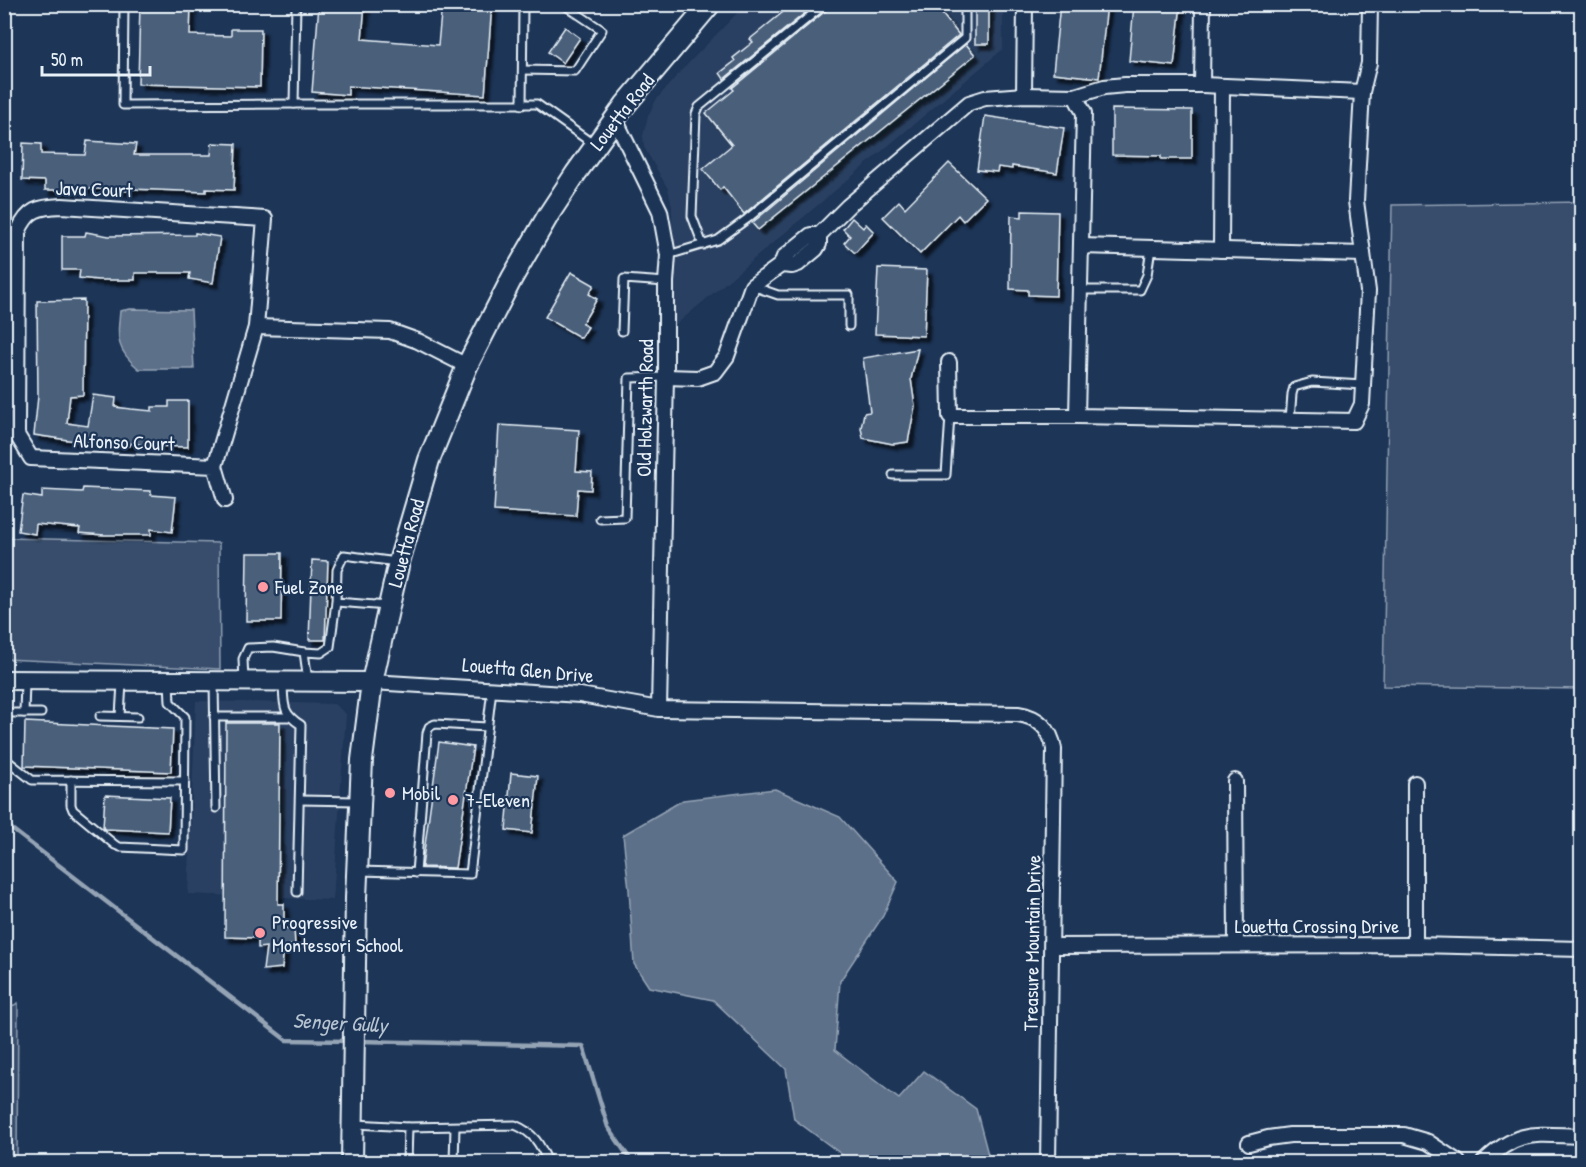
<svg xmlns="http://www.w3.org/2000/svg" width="1586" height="1167" viewBox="0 0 1586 1167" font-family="'Patrick Hand',sans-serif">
<defs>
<filter id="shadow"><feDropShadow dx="5" dy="5" stdDeviation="1.5" flood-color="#0009"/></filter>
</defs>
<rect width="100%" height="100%" fill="#1d3557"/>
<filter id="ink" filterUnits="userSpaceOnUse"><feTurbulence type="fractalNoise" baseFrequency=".0167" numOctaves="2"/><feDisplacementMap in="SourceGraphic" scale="12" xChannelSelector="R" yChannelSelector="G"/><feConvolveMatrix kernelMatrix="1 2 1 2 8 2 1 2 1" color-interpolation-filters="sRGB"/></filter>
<g filter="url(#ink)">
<g fill="#2a4162">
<polygon points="745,5 1003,5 1003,49 673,327 672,207 668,189 644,147 643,136 648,116 656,100 680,72"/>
<polygon points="196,701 334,704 346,714 333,900 188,894"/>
</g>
<g fill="#374d6c" stroke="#909fb2" stroke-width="1.5">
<polygon points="1581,202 1581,689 1383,686 1392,205"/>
<polygon points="5,538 219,543 220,669 5,659"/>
<polygon points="18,1003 17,1162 5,1162 7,1045 5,1010"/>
</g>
<g fill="#5d7089" stroke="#95a4b5" stroke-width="1.5">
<path d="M 130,309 L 191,310 L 194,369 L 139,369 C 116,350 117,339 120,311 Z"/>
<polygon points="775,789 840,817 898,882 883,916 840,981 835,1050 899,1099 924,1071 976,1109 990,1162 852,1162 794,1119 786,1069 713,1000 649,987 634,964 629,890 623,835 683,800"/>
</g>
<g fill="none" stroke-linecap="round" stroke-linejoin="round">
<g stroke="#95a4b5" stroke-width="4.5">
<polyline points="4,823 286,1040 348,1041"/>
<polyline points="359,1041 583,1046 608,1127 632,1162"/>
</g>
</g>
<g fill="#495e7a" stroke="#e8f1f8" stroke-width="1.5" filter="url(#shadow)">
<polygon points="140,4 191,4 190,35 231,36 231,29 261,29 260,87 138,84"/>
<polygon points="319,4 365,4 362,39 438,45 442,4 492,4 485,95 348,86 348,95 312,92"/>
<polygon points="793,4 816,4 724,79 720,73 735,61 733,58 753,42 750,39"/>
<polygon points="830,4 934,4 959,35 744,214 723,187 720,190 703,169 732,145 706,113 734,90 732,88 829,8"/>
<rect x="975" y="4" width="14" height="40"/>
<polygon points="1060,4 1107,4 1099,78 1053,73"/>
<polygon points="1134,4 1181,4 1174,66 1129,61"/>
<polygon points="565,27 580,38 563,63 548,52"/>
<polygon points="966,44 975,55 758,230 752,223"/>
<polygon points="1112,109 1192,110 1192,159 1161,159 1161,156 1112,155"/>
<polygon points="985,116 1064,128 1057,173 1012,166 1012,169 998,167 997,172 977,170"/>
<polygon points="87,141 136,144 134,155 211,155 212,143 236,144 234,190 206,189 206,192 131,189 130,191 79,188 79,190 45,190 45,181 22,180 23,143 41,144 41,154 85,155"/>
<polygon points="949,163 986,198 963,221 958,215 920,254 883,217 899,201 905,208"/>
<polygon points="1022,211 1058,212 1056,296 1028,295 1028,290 1010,289 1011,216 1022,217"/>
<polygon points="852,218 863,228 866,224 874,232 855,253 844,243 850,236 843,229"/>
<polygon points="86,232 109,236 195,235 195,233 220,237 213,283 189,279 190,273 135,273 135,280 98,280 79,278 80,270 62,270 62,236 85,236"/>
<polygon points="878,268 927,270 924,336 875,334"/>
<polygon points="571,272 594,285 589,294 597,299 582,324 588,327 581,338 545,317"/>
<polygon points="84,300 83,395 70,396 67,423 88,426 93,395 116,398 115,407 131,409 152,411 152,407 169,407 169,401 188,401 188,447 150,446 131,443 130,446 109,445 109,446 34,435 38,396 37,301"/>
<polygon points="918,349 911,379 915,406 908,442 893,444 863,438 861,428 864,413 870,412 863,358"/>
<polygon points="499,425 579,430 576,471 592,472 591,490 578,489 576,516 494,511"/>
<polygon points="83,488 151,491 151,495 176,497 172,532 151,529 151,535 104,535 79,533 80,528 36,524 35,534 18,531 23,495 42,498 42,490 82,492"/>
<polygon points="247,553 282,553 281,621 246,621"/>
<polygon points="312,560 328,561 325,640 309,640"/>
<polygon points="25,722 173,729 171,772 24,766"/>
<polygon points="226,723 280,723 278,904 284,904 284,928 294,929 295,945 284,946 282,968 263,970 266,947 258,948 258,938 225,937"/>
<polygon points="439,742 473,747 455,868 422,867"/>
<polygon points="511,773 538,776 532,833 506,830"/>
<polygon points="105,795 170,798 168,832 105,829 103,828"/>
</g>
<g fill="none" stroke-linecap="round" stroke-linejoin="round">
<g stroke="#e8f1f8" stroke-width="11">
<g id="service">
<polyline points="124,4 123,105 294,104"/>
<polyline points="296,4 294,104 537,104 593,144"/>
<polyline points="523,70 575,71 602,30 563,4"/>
<polyline points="522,105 523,4"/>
<polyline points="703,245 692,216 696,114 699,107 825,4"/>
<polyline points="668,255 718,240 747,219 965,38 965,4"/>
<polyline points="752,286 778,295 849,295 849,326"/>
<polyline points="1080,290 1140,290 1147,275 1151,248"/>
<polyline points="622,331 624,279 666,282"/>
<polyline points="1290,420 1292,394 1294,387 1312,382 1363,385"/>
<polyline points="893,475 946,475 950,416"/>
<polyline points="600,519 625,518 629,378 666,377"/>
<polyline points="388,606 336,602 337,570 344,555 397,562"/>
<polyline points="304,652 321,653 330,647 336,602"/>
<polyline points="244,681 243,659 248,648 273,647 304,652 308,681"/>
<polyline points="214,682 216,808"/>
<path d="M 283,684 C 284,705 282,713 301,725 L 297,892"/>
<polyline points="8,713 41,713"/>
<polyline points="24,713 25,682"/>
<polyline points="100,716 138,717"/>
<polyline points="120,716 122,683"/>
<polyline points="214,717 289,717"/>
<polyline points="4,758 32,780 185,781"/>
<polyline points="71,780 71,805 73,810 115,845 120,847 184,850 185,717 170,702 169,681"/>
<polyline points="300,800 357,801"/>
<polyline points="359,871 470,874 492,689"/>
<polyline points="416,873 427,733 429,727 435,724 487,727"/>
<polyline points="356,1124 408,1127 407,1162"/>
<path d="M 408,1127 L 515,1125 C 534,1133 540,1144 548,1162"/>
<polyline points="454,1162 455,1127"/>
</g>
</g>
<g stroke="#e8f1f8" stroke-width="18">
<g id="minor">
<polyline points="1202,85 1203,4"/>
<polyline points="1024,95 1025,4"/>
<polyline points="1075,96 1084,113 1077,416 1354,421 1362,404 1368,291 1356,201 1362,92"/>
<polyline points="615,119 660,211 668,255 666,282 666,377 659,709"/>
<polyline points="1081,246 1363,254"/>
<polyline points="1221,250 1222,86"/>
<polyline points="781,265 792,266 798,264 816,249 819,244 819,235"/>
<polyline points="256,327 390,331 418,341 467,366"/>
<polyline points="949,362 950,416 1077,416"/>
<polyline points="666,377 698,378 715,372 727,356 752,286 781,265 784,257 811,235 819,235 848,206 969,103 985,98 1024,95 1075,96 1104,87 1125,85 1202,85 1362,92 1369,63 1370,4"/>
<path d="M 215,466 L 31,458 L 17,435 L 18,232 C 28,209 38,207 62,206 L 265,219 L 256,327 L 215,466 L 225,500"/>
<path d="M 372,682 L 580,695 L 659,709 L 1018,714 C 1038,717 1051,729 1054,749 L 1048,1162"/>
<polyline points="1235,781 1236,945"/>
<polyline points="1415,783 1415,945"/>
<polyline points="1052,946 1415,945 1582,949"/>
<polyline points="1249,1143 1268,1138 1290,1135 1404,1135 1428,1142 1458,1162"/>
<path d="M 1484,1162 C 1519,1128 1536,1135 1582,1136"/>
</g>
</g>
<g stroke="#e8f1f8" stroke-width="22">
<polyline id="tertiary" points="4,680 372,682"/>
</g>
<g stroke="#e8f1f8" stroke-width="24">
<polyline id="secondary" points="352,1162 356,898 362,760 372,682 389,606 399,562 429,460 467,366 512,278 549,214 576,173 625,105 710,4"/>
</g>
<use href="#service" stroke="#1d3557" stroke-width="7"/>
<use href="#minor" stroke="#1d3557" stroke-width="14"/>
<use href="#tertiary" stroke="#1d3557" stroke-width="18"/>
<use href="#secondary" stroke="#1d3557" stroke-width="20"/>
</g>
</g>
<g fill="#ff9aa2" stroke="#1d3557" stroke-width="2">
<circle cx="263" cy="587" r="6"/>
<circle cx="390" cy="793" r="6"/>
<circle cx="453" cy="800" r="6"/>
<circle cx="260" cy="933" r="6"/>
</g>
<g text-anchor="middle" stroke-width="4.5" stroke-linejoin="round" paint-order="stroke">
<g font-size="20" fill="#e8f1f8" stroke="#1d3557">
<text transform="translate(622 112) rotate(-52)" y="7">Louetta Road</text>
<text transform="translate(94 189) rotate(2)" y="7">Java Court</text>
<text transform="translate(645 408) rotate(-89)" y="7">Old Holzwarth Road</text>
<text transform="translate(124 442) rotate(2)" y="7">Alfonso Court</text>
<text transform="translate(406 543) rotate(-75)" y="7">Louetta Road</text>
<text transform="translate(528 670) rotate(5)" y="7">Louetta Glen Drive</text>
<text x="1317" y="933">Louetta Crossing Drive</text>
<text transform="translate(1032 943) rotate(-89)" y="7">Treasure Mountain Drive</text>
</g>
<g font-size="20" fill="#e8f1f8" stroke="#1d3557" text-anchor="start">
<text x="275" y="594">Fuel Zone</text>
<text x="402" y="800">Mobil</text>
<text x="465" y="807">7-Eleven</text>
<text x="272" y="929">Progressive<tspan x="272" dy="23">Montessori School</tspan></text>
</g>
<g font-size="21" font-style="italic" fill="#b7c4d1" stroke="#1d3557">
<text transform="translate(340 1023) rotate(3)" y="7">Senger Gully</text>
</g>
</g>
<rect width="1586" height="1167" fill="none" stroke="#1d3557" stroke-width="24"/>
<rect x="12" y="12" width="1562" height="1143" fill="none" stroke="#e8f1f8" stroke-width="2" filter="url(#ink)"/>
<path d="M42 66v9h108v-9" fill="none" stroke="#e8f1f8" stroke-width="3"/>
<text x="51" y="66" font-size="18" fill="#e8f1f8" stroke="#1d3557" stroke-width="4.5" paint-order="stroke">50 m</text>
</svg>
